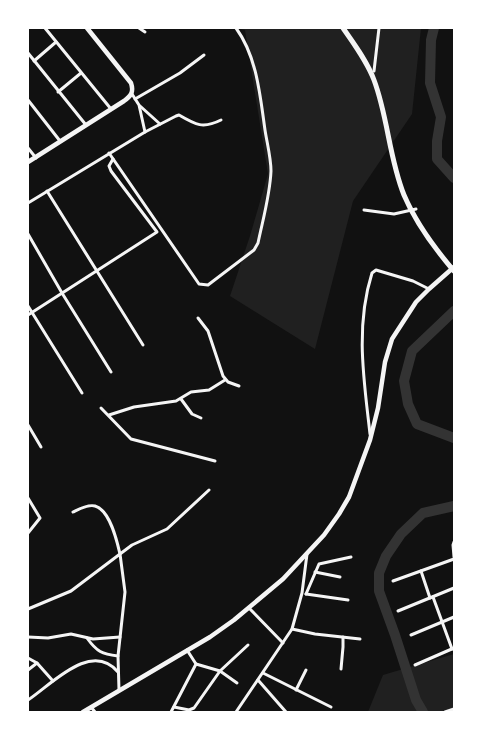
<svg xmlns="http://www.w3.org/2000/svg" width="482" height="740" viewBox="0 0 482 740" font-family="Overpass,sans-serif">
<rect width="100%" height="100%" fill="#111"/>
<g fill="#202020">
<polygon points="236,28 421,28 412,114 353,201 315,349 230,296 250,236 268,174 245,30"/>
<polygon points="454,654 454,712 368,712 383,675"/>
</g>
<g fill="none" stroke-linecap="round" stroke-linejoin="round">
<g stroke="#333" stroke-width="10">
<polyline points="434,28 431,40 430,83 441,117 437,141 437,159 454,178"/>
<polyline points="454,311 412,351 404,381 408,404 417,424 454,438"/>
<polyline points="423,712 416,700 395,635 379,591 379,573 386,556 401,534 423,513 454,506"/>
</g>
<g stroke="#f5f5f5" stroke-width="3">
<polyline points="45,28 111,109"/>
<polyline points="139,28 145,32"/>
<polyline points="28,53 86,125"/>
<polyline points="34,61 56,42"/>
<polyline points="374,71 379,28"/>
<polyline points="58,92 81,73"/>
<polyline points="132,94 139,105 145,132"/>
<polyline points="135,99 180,73 204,55"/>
<polyline points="28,100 60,141"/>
<polyline points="140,106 160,124"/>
<polyline points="28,148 36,158"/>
<path d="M 109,153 L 199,284 L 208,285 L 254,250 L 258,243 C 263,219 270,195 271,171 C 271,158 267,143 265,130 C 260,95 257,57 236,28"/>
<polyline points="47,191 143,345"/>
<path d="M 28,203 L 145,132 L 176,116 L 179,115 C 196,125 203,129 221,120"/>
<polyline points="364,210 394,214 416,209"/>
<polyline points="28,234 62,293 111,372"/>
<polyline points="28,306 82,393"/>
<polyline points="28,315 157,232 111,171 109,166 113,159"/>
<polyline points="198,318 208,331 223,376 228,382 239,386"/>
<polyline points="181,399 192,414 201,418"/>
<polyline points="101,408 131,439 215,461"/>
<polyline points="109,415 134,407 176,401 191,392 209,390 225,380"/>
<polyline points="28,425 41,447"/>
<path d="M 370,434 C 364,380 355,327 372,273 L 376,270 L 413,281 L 429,289"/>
<polyline points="28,498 40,518 28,533"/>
<path d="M 73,512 C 79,509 88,504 95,506 C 110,510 117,541 120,554 L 132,545 L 167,529 L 209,490"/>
<polyline points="454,542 453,545 454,557"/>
<polyline points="421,571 430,598"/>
<polyline points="315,572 340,577"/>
<polyline points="393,581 454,559"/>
<polyline points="306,594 319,564 351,557"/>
<polyline points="306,594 348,600"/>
<polyline points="433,597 452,649"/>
<polyline points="249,608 283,643"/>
<polyline points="28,609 71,591 120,554 125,592 118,656 119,690"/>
<polyline points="398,611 454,588"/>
<polyline points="292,629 315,634 360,639"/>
<polyline points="411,635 454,617"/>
<polyline points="28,637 48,638 71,634 93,639 120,637"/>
<path d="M 87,638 C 97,652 102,654 118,656"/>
<polyline points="28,658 37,663 53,681"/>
<polyline points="196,664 220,671 237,683"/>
<polyline points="415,665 454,648"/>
<polyline points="341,669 343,647 343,637"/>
<polyline points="28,670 37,663"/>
<polyline points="263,673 331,707"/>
<polyline points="258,680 286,712"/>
<polyline points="296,690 306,670"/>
<path d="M 28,700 C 51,685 91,640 118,672"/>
<polyline points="91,707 95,712"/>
<polyline points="174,707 189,710 194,708 220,671 248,645"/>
<polyline points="171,712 196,664 187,650"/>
<polyline points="236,712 292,629 302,593 307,554"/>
<polyline points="445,712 454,709"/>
</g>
<g stroke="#f5f5f5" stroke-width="4.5">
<path d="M 28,162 L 124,101 C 131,96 134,92 131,83 L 87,28"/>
<polyline points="83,712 210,637 234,620 283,579 324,535 339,514 349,497 370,440 378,408 385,362 392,339 416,302 429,289 454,267"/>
</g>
<path stroke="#f5f5f5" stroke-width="5" d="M 343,28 C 354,44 367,61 374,80 C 388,117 389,158 404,195 C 415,221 436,250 454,271"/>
</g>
<rect width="482" height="740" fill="none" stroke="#ffffff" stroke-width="58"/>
</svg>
